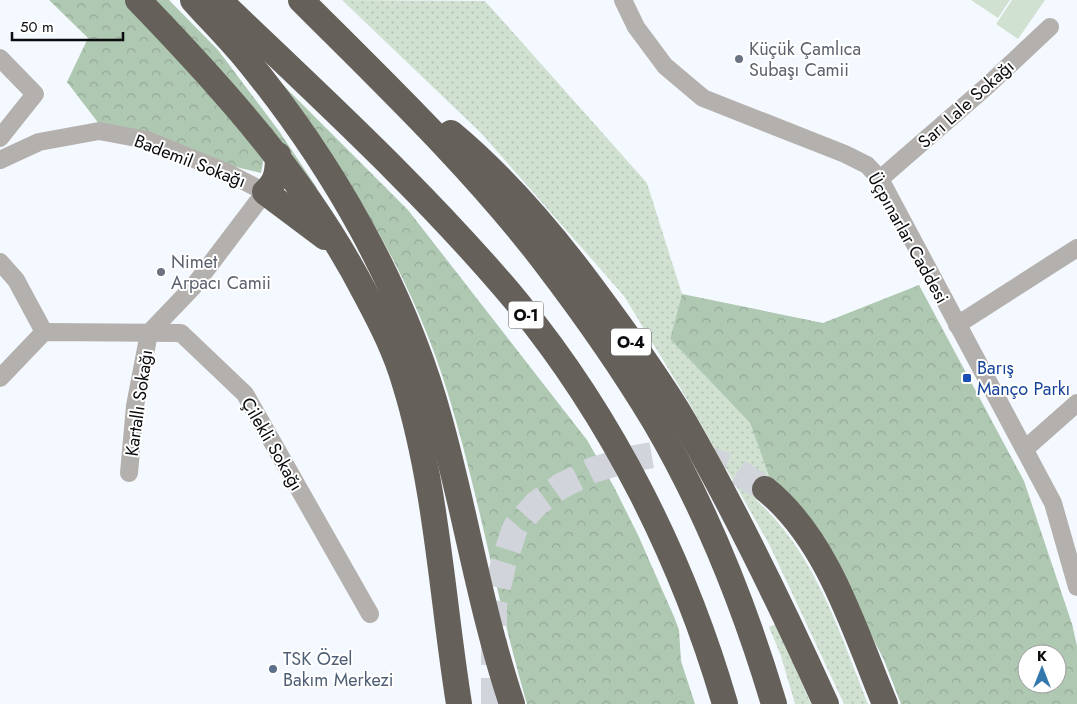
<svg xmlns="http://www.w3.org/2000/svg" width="1077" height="704" viewBox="0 0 1077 704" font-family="Jost,sans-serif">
<defs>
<pattern id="grass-dots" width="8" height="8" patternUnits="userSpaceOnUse" patternTransform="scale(1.25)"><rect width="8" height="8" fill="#d0e1d2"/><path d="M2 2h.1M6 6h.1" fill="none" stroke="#b1c0b3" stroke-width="1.8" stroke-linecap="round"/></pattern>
<pattern id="forest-crowns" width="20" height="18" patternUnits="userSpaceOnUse" patternTransform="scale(1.25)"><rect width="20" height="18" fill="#afc8b2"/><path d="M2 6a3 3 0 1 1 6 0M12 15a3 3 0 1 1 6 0" fill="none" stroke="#95aa98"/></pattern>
</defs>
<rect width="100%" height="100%" fill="#f4f8ff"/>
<g fill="url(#grass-dots)">
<path d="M 342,0 L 485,1 L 647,183 L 682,294 L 670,339 L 750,423 L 771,482 L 756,500 C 815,552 840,634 868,704 L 844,704 L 769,544 L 688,401 L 624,296 L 481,133 Z"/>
<polygon points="776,624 811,704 795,704 781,656 769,627"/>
</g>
<g fill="url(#forest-crowns)" fill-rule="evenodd">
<polygon points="49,0 127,0 264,157 261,173 109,137 67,82 88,38"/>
<polygon points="150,0 169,0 218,50 279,131 317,188 314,194"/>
<path d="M 277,79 L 408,210 L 587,440 L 614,487 L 638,535 L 675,619 L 679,630 L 681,661 L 695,704 L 527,704 C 495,595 477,482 442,375 C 406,266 345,170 277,79 Z"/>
<path d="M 919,285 L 1024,481 L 1072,624 L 1077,646 L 1077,704 L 901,704 L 884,660 L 854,601 L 771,482 L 750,423 L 670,339 L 682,294 L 823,323 ZM 1027,654 L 1057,654 L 1057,684 L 1027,684 Z"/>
</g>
<g fill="#d0e1d2">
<polygon points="971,0 1010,0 998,18"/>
<polygon points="1012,0 1045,0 1018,39 996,24"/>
</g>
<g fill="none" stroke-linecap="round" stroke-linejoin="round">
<polyline stroke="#d1d4db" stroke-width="26" stroke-dasharray="26 13" stroke-linecap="butt" points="494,704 494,605 503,565 515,528 536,504 561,486 593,470 630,459 681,450 730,467 765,489"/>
<g stroke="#b3b0ad" stroke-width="18">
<polyline points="623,0 636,27 665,66 703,98 845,154 867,165 880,179 1053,503 1077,587"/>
<polyline points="0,58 35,94 0,138"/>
<polyline points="0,160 39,142 99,131 147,140 226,172 265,192 193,287 149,333"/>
<polyline points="880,179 986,87 1050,27"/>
<polyline points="0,262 16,280 44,332"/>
<polyline points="957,325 1077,248"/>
<polyline points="0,378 44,332 181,333 245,394 370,614"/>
<polyline points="1025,449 1077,403"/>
<polyline points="129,473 135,406 149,333"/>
</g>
<g stroke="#656059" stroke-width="26">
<path d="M 138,0 C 225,90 307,181 365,293 C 381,323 396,352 405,384 C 437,488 442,598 459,704"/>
<path d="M 193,0 C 209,18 227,36 243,55 C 331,161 404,288 440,421 C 466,515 481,612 512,704"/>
<path d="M 219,0 C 321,98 426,193 517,302 C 613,419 683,560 725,704"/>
<path d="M 301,0 C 385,84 473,168 545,262 C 584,313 622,367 655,422 C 706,509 745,607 774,704"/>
<path d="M 451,133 C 505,178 551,232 593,289 C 625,332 658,377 685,423 C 737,514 783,609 826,704"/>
<path d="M 278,155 C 278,171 277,182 265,192 L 325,237"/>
<path d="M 765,489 C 828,539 855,632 885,704"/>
</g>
</g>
<g fill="#6b7280" stroke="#fff" stroke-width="2">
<circle cx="739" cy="59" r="5"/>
<circle cx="161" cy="272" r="5"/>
</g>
<rect fill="#1a4fb4" stroke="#fff" stroke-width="2" x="962" y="373" width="10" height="10" rx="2.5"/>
<circle fill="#5c6f8a" stroke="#fff" stroke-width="2" cx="273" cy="669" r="5"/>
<g text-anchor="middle" stroke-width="4" stroke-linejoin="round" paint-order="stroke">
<g fill="#fff" stroke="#545456" stroke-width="1">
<rect x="508.5" y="301.5" width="35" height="27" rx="4"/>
<rect x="611" y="328.5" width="40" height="27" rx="4"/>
</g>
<g font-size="16" font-weight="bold" fill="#0a0b0e">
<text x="526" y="321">O-1</text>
<text x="631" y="348">O-4</text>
</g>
<g font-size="18" fill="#5b616d" stroke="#fff" text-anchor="start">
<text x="749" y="55">Küçük Çamlıca<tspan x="749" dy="21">Subaşı Camii</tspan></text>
<text x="171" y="268">Nimet<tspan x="171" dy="21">Arpacı Camii</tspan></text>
</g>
<g font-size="18" fill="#0a0b0e" stroke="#fff">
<text transform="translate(966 104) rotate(-42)" y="6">Sarı Lale Sokağı</text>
<text transform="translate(190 161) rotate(21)" y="6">Bademil Sokağı</text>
<text transform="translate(908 238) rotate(61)" y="6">Üçpınarlar Caddesi</text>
<text transform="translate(139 403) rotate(-82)" y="6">Kartallı Sokağı</text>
<text transform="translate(272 444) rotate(60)" y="6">Çilekli Sokağı</text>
</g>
<g font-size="18" fill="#164399" stroke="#fff" text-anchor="start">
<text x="977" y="374">Barış<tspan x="977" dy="21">Manço Parkı</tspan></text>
</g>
<g font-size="18" fill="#4e5e75" stroke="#fff" text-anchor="start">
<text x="283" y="665">TSK Özel<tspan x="283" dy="21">Bakım Merkezi</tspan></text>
</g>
</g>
<g transform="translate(1042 669)"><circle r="24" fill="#ffffff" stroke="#9d9d9f"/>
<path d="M0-4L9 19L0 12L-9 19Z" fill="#3278ad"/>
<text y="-8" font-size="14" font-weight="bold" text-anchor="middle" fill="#0a0b0e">K</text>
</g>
<path d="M12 32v8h111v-8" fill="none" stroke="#0a0b0e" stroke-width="2.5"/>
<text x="20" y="32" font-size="15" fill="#0a0b0e" stroke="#ffffff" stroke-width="4" paint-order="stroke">50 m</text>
</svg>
